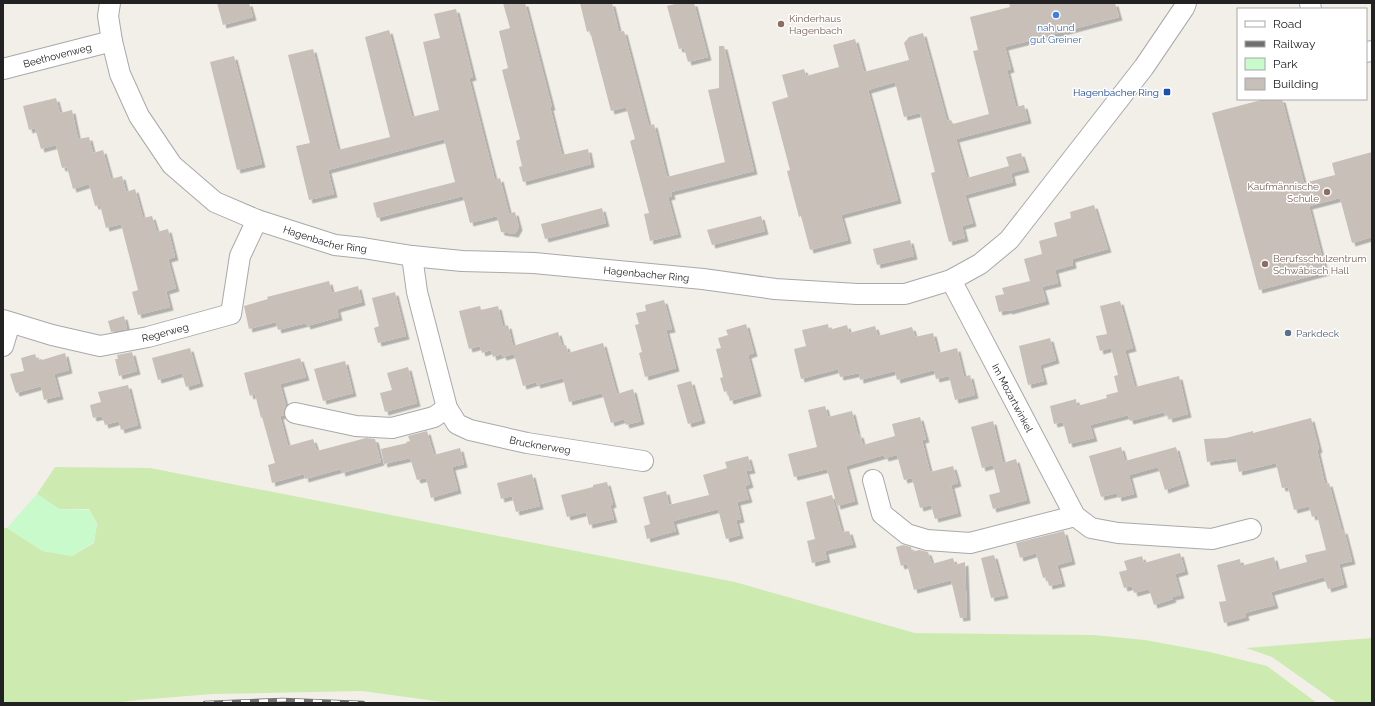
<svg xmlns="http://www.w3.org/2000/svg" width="1375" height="706" viewBox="0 0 1375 706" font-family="Raleway,sans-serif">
<defs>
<filter id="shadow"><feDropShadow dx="3.5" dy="3.5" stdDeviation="0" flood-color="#0004"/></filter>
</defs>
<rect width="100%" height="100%" fill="#f2efe9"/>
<g fill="#cdebb0">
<polygon points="55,467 150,468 735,582 915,633 1093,635 1145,640 1210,652 1267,666 1317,703 450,703 362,691 213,694 138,700 115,703 3,703 3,528 7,528 43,551 72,556 94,543 97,523 89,509 59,509 37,494"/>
<polygon points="1372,638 1372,703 1337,703 1272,657 1246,648"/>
</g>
<polygon fill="#c8facc" points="37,494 59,509 89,510 97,523 94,542 72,556 43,551 7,528"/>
<g fill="#c7bfb8" filter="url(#shadow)">
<polygon points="217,3 249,3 253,17 223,25"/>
<polygon points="503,3 525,3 552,107 550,107 562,155 588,149 591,164 523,182 519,167 522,166 516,141 520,139 502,70 508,68 499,31 510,28"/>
<polygon points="580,3 612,3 619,32 624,31 649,126 654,124 667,177 725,162 708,90 719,88 719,46 724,46 754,171 671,192 672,196 668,197 678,234 650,241 644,214 649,213 630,141 635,139 626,107 611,111 590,31 587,32"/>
<polygon points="679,3 694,3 708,57 688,62 684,48 679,49 667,6"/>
<polygon points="1009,3 1115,3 1119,17 1005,47 1011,69 1007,70 1016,107 1024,105 1028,120 956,139 967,178 1009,166 1006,157 1021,153 1026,169 1011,173 1013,182 965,195 973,223 962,226 965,238 949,242 931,173 935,172 920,113 904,117 895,82 868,90 898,200 841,215 848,240 810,250 801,216 799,217 787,171 790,170 772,102 788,97 782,75 804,69 806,76 839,67 833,45 855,39 864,72 909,60 904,43 909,37 923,33 947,121 951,120 953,124 989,114 973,51 978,50 970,17 1010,7"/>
<polygon points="456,9 473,77 469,78 495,180 500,178 509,213 507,214 515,212 519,227 515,234 501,232 497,216 470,223 463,196 377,218 373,203 455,182 444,139 328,170 334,194 309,200 296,146 310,143 288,55 313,49 338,150 390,137 365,37 389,30 412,117 439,110 423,42 440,38 434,14"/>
<polygon points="234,56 262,164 237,170 210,62"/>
<polygon points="56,98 60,113 72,110 78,139 89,137 93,153 103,150 111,179 122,176 126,192 135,189 143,218 152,216 157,232 168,229 175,257 168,259 176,288 166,291 170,307 138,315 132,292 138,290 121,224 106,228 100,205 95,206 89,184 73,189 67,167 62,168 56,145 41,149 35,128 29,130 23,106"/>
<polygon points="1265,99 1282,99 1304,183 1335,175 1332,163 1372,152 1372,237 1352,243 1340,198 1309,206 1326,272 1259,290 1212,113"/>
<polygon points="1094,205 1108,249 1072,259 1073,265 1055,270 1058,283 1042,287 1046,301 1009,311 1008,310 999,312 995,296 1004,294 1002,288 1030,281 1024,259 1042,254 1039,241 1057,236 1054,223 1071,218 1070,212"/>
<polygon points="602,208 606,223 545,239 541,224"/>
<polygon points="761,216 765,231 712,245 707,230"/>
<polygon points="910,240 914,256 877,265 873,249"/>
<polygon points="329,281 332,293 358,286 362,302 337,309 339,317 307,326 306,323 278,330 276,322 249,329 244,306 268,299 267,297"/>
<polygon points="395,292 406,336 378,343 374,328 379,326 372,298"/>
<polygon points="664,300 672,329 666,330 676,368 645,377 639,353 642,352 635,325 639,324 636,313 646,311 645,305"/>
<polygon points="1120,301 1133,348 1125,350 1135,387 1179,376 1188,414 1169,419 1168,415 1165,416 1164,412 1130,421 1128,415 1090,425 1094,438 1069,444 1063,422 1054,424 1050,406 1076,399 1077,406 1107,398 1106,395 1118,392 1114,376 1118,375 1111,348 1100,351 1096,336 1107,334 1100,306"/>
<polygon points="480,306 481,310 498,306 503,327 508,325 513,346 558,332 562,346 566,345 568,353 603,343 617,394 633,389 641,421 626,425 624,419 611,423 602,393 569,402 563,378 537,385 536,382 523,386 514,354 503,357 502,354 493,357 491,350 482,353 480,346 469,349 459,311"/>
<polygon points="124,316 127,329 111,332 108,321"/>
<polygon points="746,324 754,353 748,355 758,393 730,401 727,391 724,392 720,378 723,377 716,349 721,348 718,338 728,335 726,330"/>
<polygon points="828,324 829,330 847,325 849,333 875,326 878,336 912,327 915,337 933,333 938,353 957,348 964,377 970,375 975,395 955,400 949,376 936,379 934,370 897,380 895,371 860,380 859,373 840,377 838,369 801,379 794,349 806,346 802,330"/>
<polygon points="1050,338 1056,360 1040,365 1044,381 1028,385 1019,346"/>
<polygon points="190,348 200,383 186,387 182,373 158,380 152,358"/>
<polygon points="132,352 137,371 119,376 115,359 118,359 117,355"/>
<polygon points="65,353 69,370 54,374 60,396 44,400 41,386 16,393 10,374 24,371 21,358 35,354 37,360 42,359 42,360"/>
<polygon points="300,358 306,377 280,384 286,406 284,410 284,415 280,416 288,446 313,439 317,451 366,438 375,439 381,462 342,473 341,469 305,479 304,474 272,483 268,465 275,463 262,417 261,418 255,394 250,396 244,373"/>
<polygon points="345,361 353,393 323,401 314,369"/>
<polygon points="408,367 417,403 385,412 380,393 392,390 387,373"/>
<polygon points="691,381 702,420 688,424 677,385"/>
<polygon points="128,385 138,425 121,430 119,421 105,425 102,416 93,418 90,405 101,402 98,392"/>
<polygon points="825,406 828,417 852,411 858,435 860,434 863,445 895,436 892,424 920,417 926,439 922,440 930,472 953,466 958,483 951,485 958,513 935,519 931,505 920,508 912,478 904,480 897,455 885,458 884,455 846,466 855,501 837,506 827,469 794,477 788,454 817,447 808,410"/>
<polygon points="1311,418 1319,449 1317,450 1325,484 1329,483 1342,531 1344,530 1352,561 1339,564 1344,584 1328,589 1324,577 1271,592 1275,605 1245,613 1246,617 1224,623 1219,602 1226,601 1217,565 1240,559 1241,566 1274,557 1277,570 1307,562 1305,555 1326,550 1317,515 1312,517 1309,506 1294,510 1288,487 1282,488 1276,463 1239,472 1236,458 1207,462 1204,439 1226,438 1253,431 1253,433"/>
<polygon points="993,421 1003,463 1016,459 1027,500 993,509 989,495 1000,492 993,465 982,468 971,427"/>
<polygon points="427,431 434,455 460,448 464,464 452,467 458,490 431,498 426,478 417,480 410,458 384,464 381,449 407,443 406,442 410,441 408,436"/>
<polygon points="1121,447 1125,461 1176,447 1186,483 1165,490 1158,467 1129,475 1134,494 1118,498 1117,493 1101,497 1089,456"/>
<polygon points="748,456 752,470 746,471 750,484 745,486 749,499 737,502 741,519 736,520 740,535 726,539 718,509 673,521 676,531 647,539 644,526 650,524 643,497 666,491 669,505 709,495 703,475 727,468 725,462"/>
<polygon points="532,474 540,506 516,512 512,496 501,499 497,483"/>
<polygon points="607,482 613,504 610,505 614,519 589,525 586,512 567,517 561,495 593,487 593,485"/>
<polygon points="832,495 842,532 849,531 853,544 825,551 827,559 812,563 807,541 815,539 806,502"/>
<polygon points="1064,531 1072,561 1057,565 1062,583 1049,586 1047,577 1043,578 1036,553 1020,558 1016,543"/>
<polygon points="903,545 911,547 912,552 919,550 928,552 932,564 953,558 955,565 965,562 967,617 960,618 951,580 914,590 907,564 901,566 896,547"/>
<polygon points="1180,553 1185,571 1175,574 1181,595 1172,597 1173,599 1154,605 1149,589 1134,593 1132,586 1124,588 1119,572 1127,570 1124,561 1142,556 1144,563"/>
<polygon points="994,555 1005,595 991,598 981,558"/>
</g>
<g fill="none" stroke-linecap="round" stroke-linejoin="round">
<g stroke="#a9a9a9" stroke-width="22">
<g id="minor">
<path id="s1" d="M 110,3 L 108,16 L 112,41 L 120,74 L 139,116 L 172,165 L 215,202 L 257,220 L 335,245 L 363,248 L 412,256 L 462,261 L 534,263 L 703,279 L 775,289 L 857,294 L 905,294 L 951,280 L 980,264 L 1009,240 L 1144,67 L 1184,8 L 1186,3"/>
<polyline points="1310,3 1311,9"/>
<polyline points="1366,52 1372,51"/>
<path id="s2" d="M 3,69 L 112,41"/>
<path id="s3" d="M 412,256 L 417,292 L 447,408 L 457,424 L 470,430 L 527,443 L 643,461"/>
<path id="s4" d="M 951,280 L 1075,516 L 1091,528 L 1118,533 L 1212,539 L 1251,529"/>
<path id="s5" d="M 3,320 L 52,335 L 100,346 L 148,337 L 231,314 L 240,256 L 257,220"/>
<polyline points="3,346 10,323"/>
<polyline points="295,413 356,426 392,428 434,417 447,408"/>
<polyline points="873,480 882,514 907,534 927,540 970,543 1075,516"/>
</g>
</g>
<use href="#minor" stroke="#fff" stroke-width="20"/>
<g stroke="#707070" stroke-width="4.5">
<polyline id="rail" points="205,703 283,700 363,703"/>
</g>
<use href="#rail" stroke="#fff" stroke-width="3" stroke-dasharray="9" stroke-linecap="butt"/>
</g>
<circle fill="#3f7fe0" stroke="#fff" stroke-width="1.5" cx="1056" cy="15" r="4"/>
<g fill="#8d6e63" stroke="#fff" stroke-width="1.5">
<circle cx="781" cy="24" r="4"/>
<circle cx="1327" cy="192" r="4"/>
<circle cx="1265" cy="264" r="4"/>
</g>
<rect fill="#1a4fb4" stroke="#fff" stroke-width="1.5" x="1163" y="88" width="8" height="8" rx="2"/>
<circle fill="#5c6f8a" stroke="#fff" stroke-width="1.5" cx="1288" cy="333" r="4"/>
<g text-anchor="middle" stroke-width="3" stroke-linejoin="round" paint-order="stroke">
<g font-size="10" fill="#785e54" stroke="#fff" text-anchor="start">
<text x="789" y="22">Kinderhaus<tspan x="789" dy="12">Hagenbach</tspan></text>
<text x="1319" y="190" text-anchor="end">Kaufmännische<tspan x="1319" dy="12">Schule</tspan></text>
<text x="1273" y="262">Berufsschulzentrum<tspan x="1273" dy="12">Schwäbisch Hall</tspan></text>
</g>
<g font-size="10" fill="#366cbe" stroke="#fff">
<text x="1056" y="31">nah und<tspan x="1056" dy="12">gut Greiner</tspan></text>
</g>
<g font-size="10" fill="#222" stroke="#fff">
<text dy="4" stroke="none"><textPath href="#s2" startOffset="56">Beethovenweg</textPath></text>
<text dy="4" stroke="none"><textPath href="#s1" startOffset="351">Hagenbacher Ring</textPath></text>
<text dy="4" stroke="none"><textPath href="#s1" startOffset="675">Hagenbacher Ring</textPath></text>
<text dy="4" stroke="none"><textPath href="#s5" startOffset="167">Regerweg</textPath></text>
<text dy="4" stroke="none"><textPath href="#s4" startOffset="133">Im Mozartwinkel</textPath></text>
<text dy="4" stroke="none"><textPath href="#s3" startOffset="261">Brucknerweg</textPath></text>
</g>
<g font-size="10" fill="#164399" stroke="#fff" text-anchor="end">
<text x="1159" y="96">Hagenbacher Ring</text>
</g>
<g font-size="10" fill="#4e5e75" stroke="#fff" text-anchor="start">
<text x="1296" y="337">Parkdeck</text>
</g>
</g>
<rect width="1375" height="706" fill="none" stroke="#222222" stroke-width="8"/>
<rect x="1237" y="8" width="130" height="92" fill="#ffffff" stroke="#a7a7a7"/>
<rect x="1245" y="21" width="20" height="6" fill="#ffffff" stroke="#a7a7a7"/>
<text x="1273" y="28" font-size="12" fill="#222222">Road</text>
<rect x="1245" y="41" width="20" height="6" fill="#707070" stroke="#a7a7a7"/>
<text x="1273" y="48" font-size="12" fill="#222222">Railway</text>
<rect x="1245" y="58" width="20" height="12" fill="#c8facc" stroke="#a7a7a7"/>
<text x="1273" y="68" font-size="12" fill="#222222">Park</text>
<rect x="1245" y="78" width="20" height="12" fill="#c7bfb8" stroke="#a7a7a7"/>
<text x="1273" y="88" font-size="12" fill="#222222">Building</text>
</svg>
